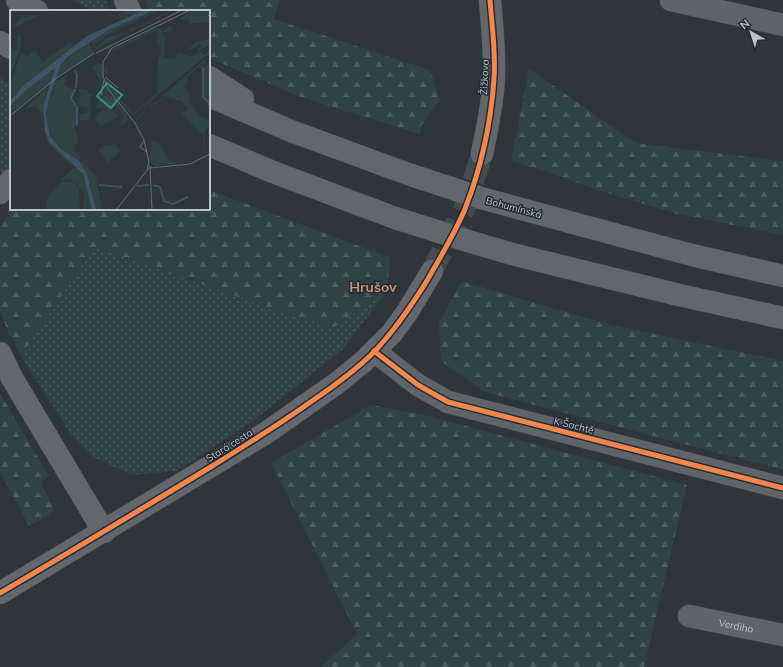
<svg xmlns="http://www.w3.org/2000/svg" width="783" height="667" viewBox="0 0 783 667" font-family="Mulish,sans-serif">
<defs>
<pattern id="grass-dots" width="8" height="8" patternUnits="userSpaceOnUse"><rect width="8" height="8" fill="#2e4342"/><path d="M2 2h.1M6 6h.1" fill="none" stroke="#4a5c5c" stroke-width="1.8" stroke-linecap="round"/></pattern>
<pattern id="forest-firs" width="22" height="20" patternUnits="userSpaceOnUse"><rect width="22" height="20" fill="#2e4342"/><path d="M5 1l3.5 6h-7zM16 11l3.5 6h-7z" fill="#4a5c5c"/></pattern>
</defs>
<rect width="100%" height="100%" fill="#2e353b"/>
<g fill="url(#grass-dots)">
<polygon points="73,0 106,0 110,11 94,11"/>
<polygon points="0,78 11,84 11,164 0,177"/>
<polygon points="94,247 331,329 386,293 343,349 253,421 177,471 133,475 118,469 92,456 70,433 21,356"/>
</g>
<g fill="url(#forest-firs)">
<polygon points="146,0 280,0 274,19 430,70 440,99 421,126 420,134 303,98 209,58 209,11 149,11"/>
<polygon points="529,69 636,143 783,161 783,235 677,214 597,190 535,168 511,161"/>
<polygon points="209,190 391,258 386,293 331,329 94,247 21,356 7,329 0,310 0,228 11,207 11,209 209,209"/>
<polygon points="462,281 501,293 611,325 783,361 783,470 485,392 441,361 439,323"/>
<polygon points="0,393 49,476 41,482 54,509 47,517 29,526 0,472"/>
<polygon points="371,405 429,416 687,485 644,667 321,667 357,634 271,463"/>
</g>
<g fill="none" stroke-linecap="round" stroke-linejoin="round">
<polyline stroke="#434a50" stroke-width="22" stroke-dasharray="22 11" stroke-linecap="butt" points="432,271 464,209 482,154"/>
<g stroke="#4c5155" stroke-width="23">
<g id="street">
<polyline points="671,0 783,25"/>
<polyline points="374,351 418,385 448,402 783,488"/>
<path id="s1" d="M 689,616 L 783,635"/>
</g>
</g>
<g stroke="#4c5155" stroke-width="23">
<g id="secondary">
<polyline points="17,0 37,11"/>
<polyline points="125,0 130,11"/>
<polyline points="0,42 11,48"/>
<polyline points="209,77 243,99"/>
<polyline points="209,96 291,131 408,174"/>
<polyline points="209,145 273,172 395,218"/>
<path d="M 482,154 C 487,128 493,103 494,77 C 495,51 492,26 490,0"/>
<polyline points="0,193 11,180"/>
<polyline points="525,210 692,255 783,276"/>
<polyline points="512,254 679,295 783,318"/>
<polyline points="0,353 12,378 104,532"/>
<polyline points="0,593 266,433 337,383 364,361 392,333 408,311 432,271"/>
</g>
</g>
<use href="#street" stroke="#5e6468" stroke-width="22"/>
<use href="#secondary" stroke="#63676d" stroke-width="22"/>
<g stroke="#4c5155" stroke-width="23" stroke-linecap="butt">
<g id="secondary-bridge">
<polyline points="408,174 481,198 525,210"/>
<polyline points="395,218 468,241 512,254"/>
</g>
</g>
<use href="#secondary-bridge" stroke="#63676d" stroke-width="22"/>
<g stroke="#222c36" stroke-width="8">
<g id="cycleway">
<polyline points="374,351 418,385 448,402 783,488"/>
<path d="M 0,593 C 72,551 143,508 214,465 C 247,444 280,424 312,401 C 334,386 355,371 374,352 C 395,330 412,305 428,279 C 441,256 455,233 465,209 C 481,168 491,122 494,79 C 496,53 492,26 490,0"/>
</g>
</g>
<use href="#cycleway" stroke="#f5874c" stroke-width="5"/>
</g>
<g text-anchor="middle" stroke-width="3" stroke-linejoin="round" paint-order="stroke">
<g font-size="10" fill="#bac2ca" stroke="#222c36">
<text transform="translate(484 77) rotate(-87)" y="4">Žižkova</text>
<text transform="translate(514 207) rotate(15)" y="4">Bohumínská</text>
<text transform="translate(574 425) rotate(14)" y="4">K Šachtě</text>
<text transform="translate(229 445) rotate(-32)" y="4">Stará cesta</text>
<text dy="4" stroke="none"><textPath href="#s1" startOffset="48">Verdiho</textPath></text>
</g>
<g font-size="14" font-weight="bold" fill="#cd8e72" stroke="#222c36">
<text x="373" y="292">Hrušov</text>
</g>
</g>
<g transform="translate(10 10)">
<rect width="200" height="200" fill="#2e353b"/>
<path d="M 144,0 L 151,0 L 95,26 L 83,35 L 81,30 L 97,21 ZM 162,0 L 165,0 L 146,10 L 109,27 L 87,39 L 85,38 L 98,27 L 118,22 L 120,18 L 130,16 ZM 192,0 L 200,0 L 200,12 L 179,14 L 179,10 ZM 79,32 L 83,42 L 45,68 L 51,54 ZM 45,57 L 40,72 L 0,104 L 0,96 L 15,81 ZM 58,64 L 54,75 L 64,79 L 60,89 L 67,98 L 68,110 L 65,119 L 69,131 L 64,137 L 66,144 L 72,149 L 69,151 L 44,132 L 36,112 L 37,96 L 44,73 ZM 37,78 L 32,105 L 37,128 L 65,155 L 62,157 L 38,133 L 30,101 L 26,97 L 15,98 ZM 96,134 L 98,136 L 105,134 L 111,141 L 98,152 L 88,140 ZM 72,151 L 86,166 L 92,200 L 86,200 L 79,169 L 69,154 Z" fill="#2e4342"/>
<path d="M 116,0 L 133,0 L 110,9 L 108,4 ZM 183,0 L 192,0 L 179,10 L 168,9 ZM 16,1 L 13,8 L 22,5 L 28,7 L 2,18 ZM 159,16 L 163,18 L 162,21 L 152,23 L 155,28 L 154,49 L 165,48 L 168,43 L 182,46 L 191,41 L 194,45 L 200,40 L 200,43 L 122,106 L 104,84 L 106,83 L 123,104 L 147,83 L 147,56 L 151,38 L 147,31 L 147,20 L 102,42 L 96,52 L 98,69 L 95,62 L 97,48 L 104,39 L 142,20 L 149,18 L 153,21 ZM 8,24 L 11,26 L 10,41 L 0,66 L 0,37 L 6,40 ZM 200,28 L 200,33 L 190,41 L 186,40 L 192,36 L 189,33 L 186,38 L 177,40 L 186,32 ZM 60,32 L 64,35 L 15,74 L 0,91 L 0,73 L 4,64 L 7,63 L 5,61 L 11,42 L 17,47 L 27,39 L 26,44 L 32,50 L 29,54 ZM 200,45 L 195,51 L 196,54 L 190,54 L 194,58 L 200,53 L 200,97 L 193,87 L 193,58 L 189,57 L 178,66 L 177,74 L 173,75 L 180,85 L 178,92 L 190,105 L 200,110 L 194,108 L 187,104 L 169,86 L 152,86 ZM 92,53 L 94,70 L 92,73 L 86,65 L 90,61 L 86,64 L 82,56 ZM 68,79 L 78,80 L 78,84 L 81,84 L 80,110 L 70,110 L 70,104 L 75,104 L 80,99 L 69,96 L 69,101 L 67,96 L 71,84 L 78,84 L 71,83 ZM 162,85 L 170,87 L 187,104 L 200,111 L 200,116 L 195,121 L 195,146 L 193,125 L 170,103 L 178,99 L 171,91 L 156,88 L 138,98 L 127,110 L 135,125 L 125,110 L 145,92 ZM 95,86 L 102,93 L 97,97 L 86,99 L 88,91 L 94,91 ZM 101,86 L 120,109 L 112,116 L 110,113 L 114,105 L 100,88 ZM 100,97 L 108,106 L 101,111 L 91,115 L 84,110 L 91,100 ZM 141,129 L 151,135 L 159,151 L 168,153 L 145,156 L 140,153 ZM 66,156 L 76,173 L 82,200 L 78,200 L 77,196 L 76,200 L 73,200 L 74,183 L 66,173 L 58,169 L 49,171 ZM 53,171 L 63,172 L 69,178 L 70,200 L 38,200 L 36,195 L 39,184 Z" fill="#2e4342"/>
<path d="M 144,0 L 97,21 L 59,46 L 51,54 L 39,88 L 36,104 L 40,126 L 49,137 L 69,151 L 77,164 L 86,200 L 82,200 L 73,164 L 40,133 L 35,122 L 33,97 L 45,58 L 15,81 L 0,96 L 0,91 L 15,74 L 77,26 L 131,1 Z" fill="#3f5364"/>
<path fill="none" stroke="#3f5364" stroke-width="2" d="M 193,58 L 193,87 L 200,94M 65,60 L 67,65 L 66,78M 65,79 L 61,88 L 67,98 L 67,115M 89,175 L 112,177M 143,175 L 150,177 L 154,191 L 163,194 L 178,187M 127,176 L 139,175"/>
<path fill="none" stroke="#666d74" stroke-width="1" d="M 86,43 L 172,0M 95,67 L 108,78M 91,85 L 94,70M 0,106 L 45,69 L 84,43M 134,131 L 130,137 L 137,142M 140,156 L 142,200M 140,158 L 180,154 L 200,144M 137,160 L 139,152 L 134,130 L 125,113 L 98,79 L 93,66 L 93,52 L 102,38 L 180,0M 106,200 L 139,158"/>
<path fill="#3a8985" fill-opacity="0.15" stroke="#3a8985" stroke-width="2" d="M 97,73 L 112,85 L 101,98 L 87,86 Z"/>
<rect width="200" height="200" fill="none" stroke="#bac2ca" stroke-width="2"/>
</g>
<g transform="translate(751 32) rotate(321)" stroke="#222c36" stroke-width="3" paint-order="stroke">
<path d="M0-3L7 15L0 10L-7 15Z" fill="#bac2ca"/>
<text y="-6" font-size="11" font-weight="bold" text-anchor="middle" fill="#bac2ca">N</text>
</g>
</svg>
